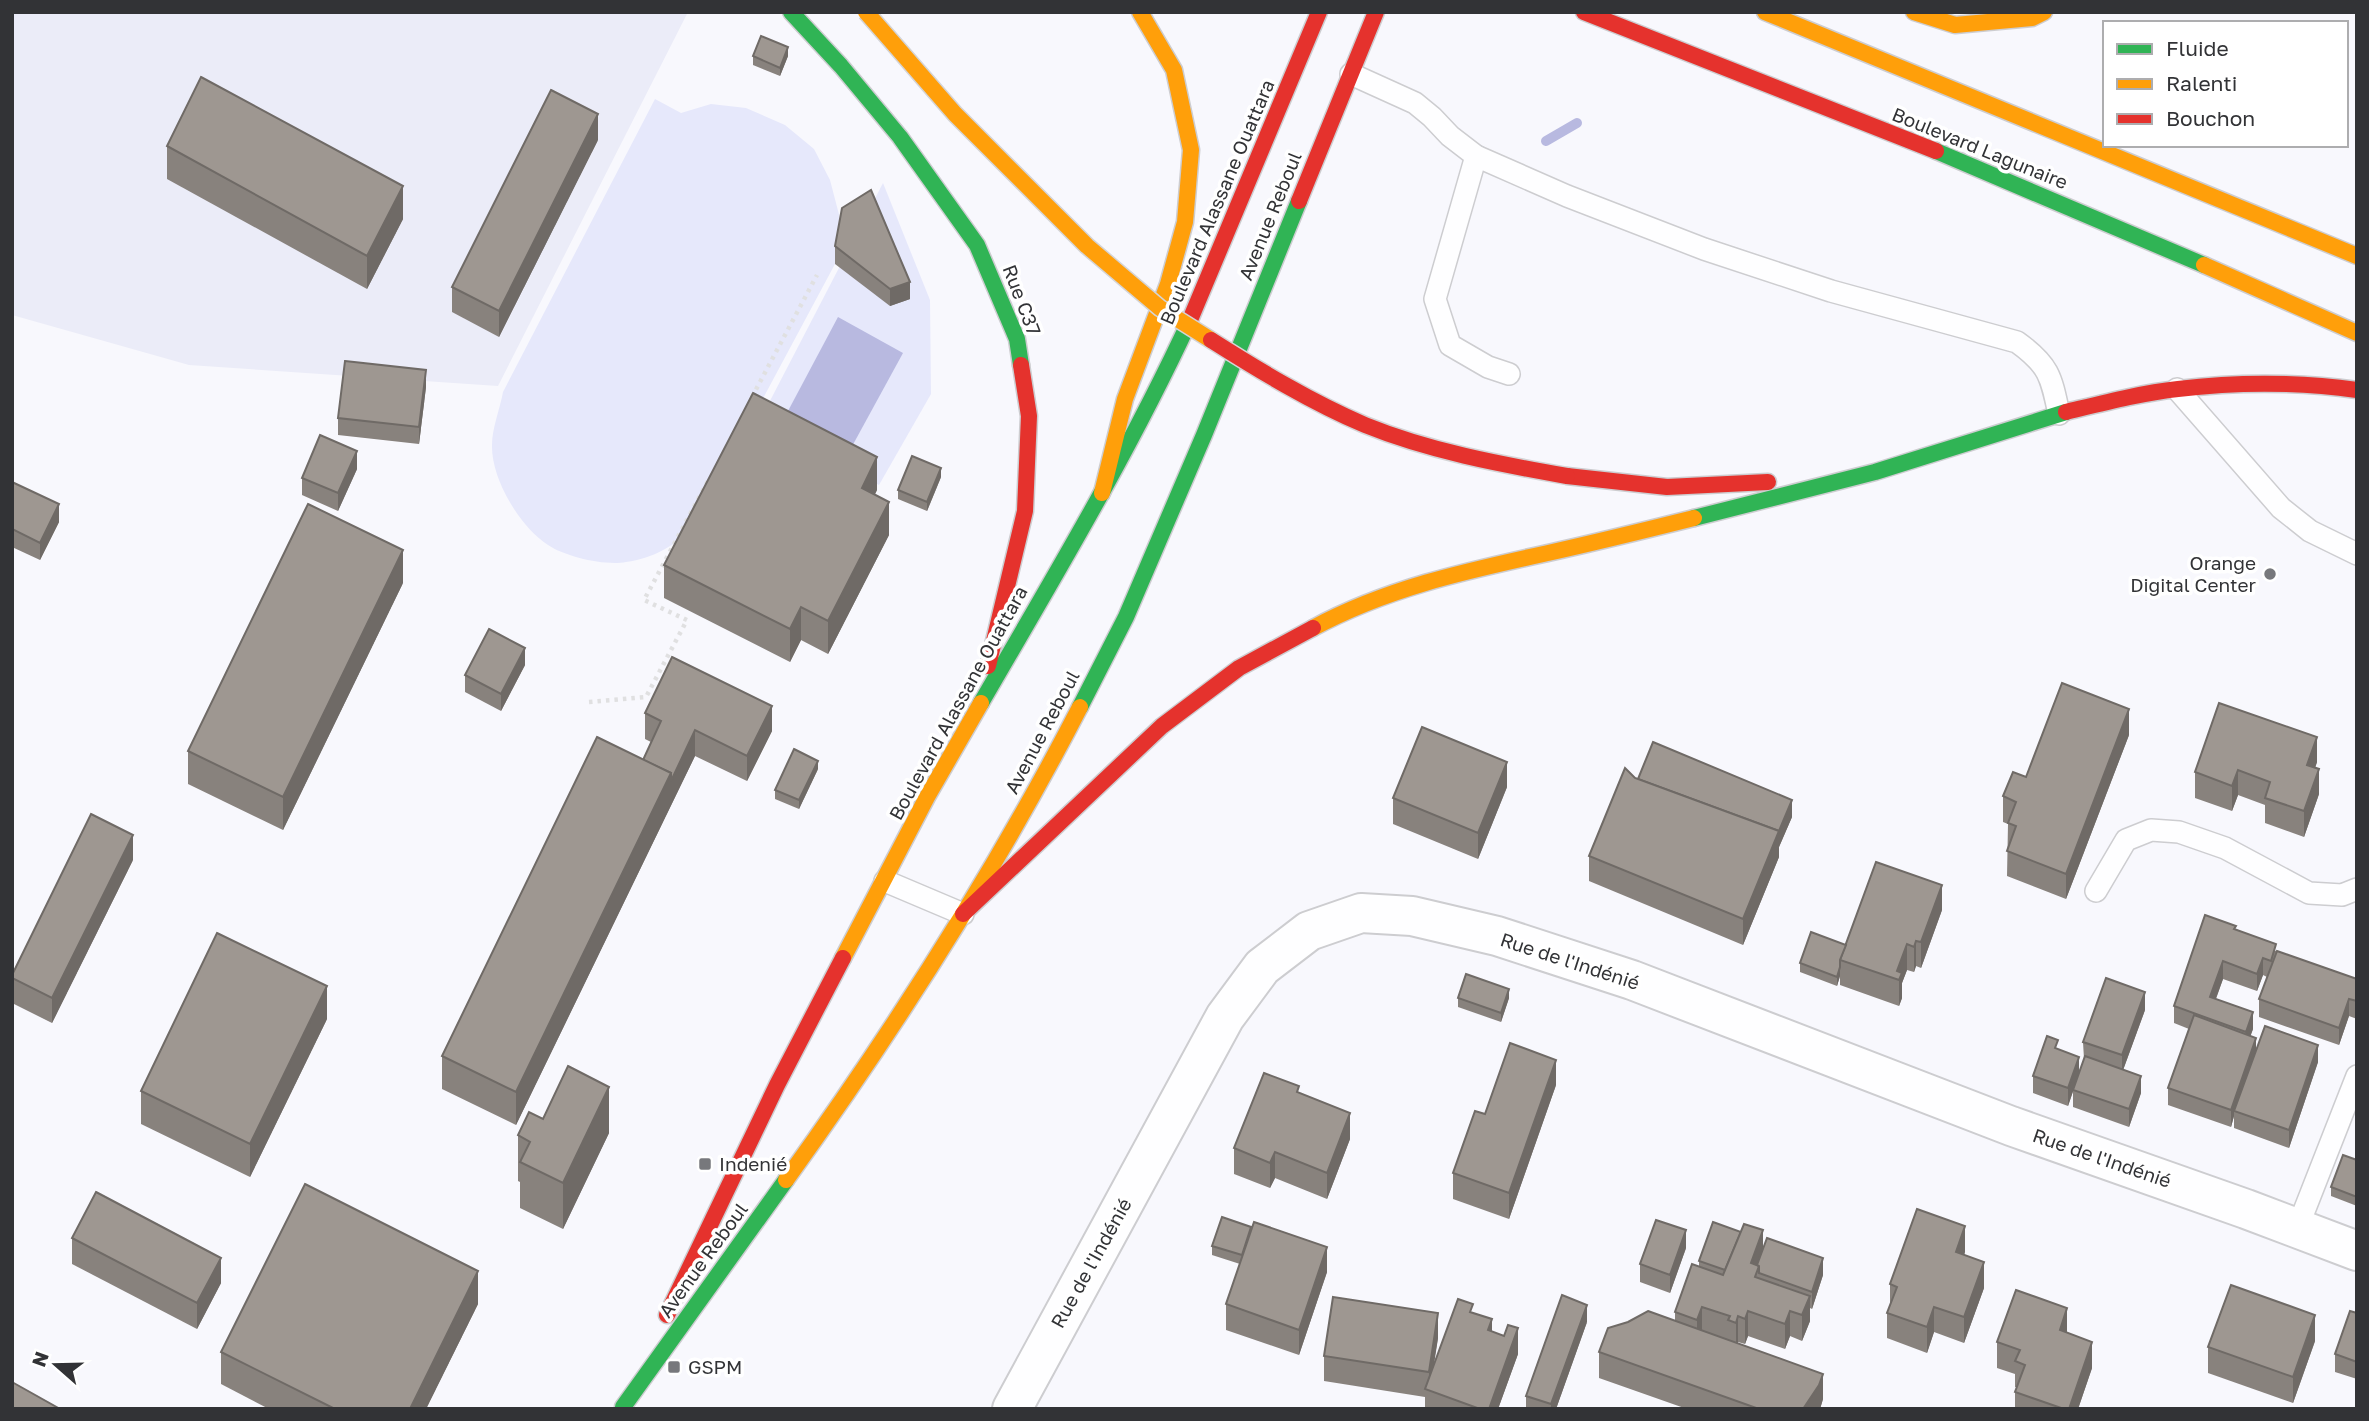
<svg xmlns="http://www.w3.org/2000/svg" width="2369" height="1421" viewBox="0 0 2369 1421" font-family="'Golos Text',sans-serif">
<rect width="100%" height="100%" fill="#f8f8fd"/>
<polygon fill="#ebecf8" points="12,12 688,12 498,386 189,365 12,315"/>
<g fill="#e6e8fb">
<path d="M 655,99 L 681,113 L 711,104 L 746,108 L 785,125 L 814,149 L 830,180 L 842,226 L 835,264 L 692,531 C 670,547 654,558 626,562 C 605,566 566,557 548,545 C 520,527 491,479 492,445 C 492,428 500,409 503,392 Z"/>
<polygon points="883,183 930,300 931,394 879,485 759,422"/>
</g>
<polygon fill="#b8b9e0" points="838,317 903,353 844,461 780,426"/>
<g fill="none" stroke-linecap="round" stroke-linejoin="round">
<polyline stroke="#b8b9e0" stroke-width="10" points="1546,141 1577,123"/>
<g stroke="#cdcdd0" stroke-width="24">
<g id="lane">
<path d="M 1351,74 L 1415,103 L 1432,117 L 1450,136 L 1476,156 L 1567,196 L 1704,249 L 1831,291 L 2017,342 C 2049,365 2051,376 2059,414"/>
<polyline points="1476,156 1435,299 1450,345 1488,367 1509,374"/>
<polyline points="2177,389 2281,508 2310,531 2357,554"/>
<polyline points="885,881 963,914"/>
<polyline points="2096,891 2126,840 2151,830 2179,832 2225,848 2309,893 2342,895 2357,889"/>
<polyline points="2297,1229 2357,1076"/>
</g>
</g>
<g stroke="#cdcdd0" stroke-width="42">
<polyline id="street" points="1012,1409 1225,1017 1262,967 1309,931 1361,913 1412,916 1497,936 1632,980 2011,1126 2246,1209 2357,1251"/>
</g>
<g stroke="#cdcdd0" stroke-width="19">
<g id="fast">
<polyline points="791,12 841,66 900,137 977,245 1017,339 1021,365"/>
<polyline points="1936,151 2204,265"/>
<polyline points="1694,518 1875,472 2066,412"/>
<path d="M 981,703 C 1054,577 1129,452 1190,320"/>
<polyline points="1080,707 1126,617 1204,435 1299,201"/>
<polyline points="623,1407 786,1180"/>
</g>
</g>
<g stroke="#cdcdd0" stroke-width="19">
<g id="slow">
<polyline points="1765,12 2357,256"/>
<polyline points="1914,12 1955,25 2032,18 2044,12"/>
<polyline points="2204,265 2357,333"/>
<polyline points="1102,493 1125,399 1168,284 1185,222 1191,150 1174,70 1140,12"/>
<path d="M 1313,628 C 1387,588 1466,571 1548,553 C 1597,542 1646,530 1694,518"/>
<polyline points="843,958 927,797 981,703"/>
<path d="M 786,1180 C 894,1030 995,872 1080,707"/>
</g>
</g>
<g stroke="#cdcdd0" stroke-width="19">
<g id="jam">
<polyline points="1584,12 1936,151"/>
<polyline points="1299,201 1376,12"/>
<polyline points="1190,320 1319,12"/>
<path d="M 2066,412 C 2103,403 2141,393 2178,389 C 2236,382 2299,382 2357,390"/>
<polyline points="1567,476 1667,487 1768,482"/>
<polyline points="988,666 1025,511 1029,416 1021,365"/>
<polyline points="963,914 1162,726 1239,668 1313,628"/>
<polyline points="667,1315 777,1085 843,958"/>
</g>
</g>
<g stroke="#e0e0e1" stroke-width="4.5" stroke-dasharray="3.5 5" stroke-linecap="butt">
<polyline points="752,397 817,275"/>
<polyline points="589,702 646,697 687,620 644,600 709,479"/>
</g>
<use href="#lane" stroke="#fefeff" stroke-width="21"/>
<use href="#street" stroke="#fefeff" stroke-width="38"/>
<use href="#fast" stroke="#30b455" stroke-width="16"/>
<use href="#slow" stroke="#ff9f0a" stroke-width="16"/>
<use href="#jam" stroke="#e5322d" stroke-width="16"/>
<g stroke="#d4d4d6" stroke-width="19" stroke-linecap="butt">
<polyline id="slow-bridge" points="866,12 955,114 1087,246 1160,308 1211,340"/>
</g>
<g stroke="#d4d4d6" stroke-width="19" stroke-linecap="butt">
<path id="jam-bridge" d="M 1211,340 C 1260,371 1311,402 1365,425 C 1429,451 1499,464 1567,476"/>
</g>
<use href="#slow-bridge" stroke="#ff9f0a" stroke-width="16"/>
<use href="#jam-bridge" stroke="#e5322d" stroke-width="16"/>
</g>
<g fill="#88827d">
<polygon points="753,56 788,56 780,76 753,65"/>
<polygon points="598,140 499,337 452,312 452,287"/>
<polygon points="167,146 403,219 367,289 167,179"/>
<polygon points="835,246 910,299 890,306 835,264"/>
<polygon points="426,387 419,444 338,435 338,418"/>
<polygon points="357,469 338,511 302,495 302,478"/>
<polygon points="941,477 927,511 898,499 898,490"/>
<polygon points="12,482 59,522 40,560 12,547"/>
<polygon points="877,490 875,494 889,535 828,654 801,640 790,662 664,598 664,565"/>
<polygon points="403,583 283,830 188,784 188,751"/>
<polygon points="525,665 501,711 465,692 465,675"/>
<polygon points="645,713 772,731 747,781 695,756 516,1125 442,1089 442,1056 643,760 651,742 645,739"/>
<polygon points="2129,735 2066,899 2007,876 2008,824 2003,822 2003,796 2026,777"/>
<polygon points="2317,762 2315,768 2319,794 2304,837 2265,823 2265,805 2238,795 2232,811 2195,798 2195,772"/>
<polygon points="818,769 799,809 775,799 775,790"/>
<polygon points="1635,778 1792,817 1779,847 1779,857 1743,945 1589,881 1589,856"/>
<polygon points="1507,787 1478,859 1393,824 1393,798"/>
<polygon points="133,860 52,1023 12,1003 12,975"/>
<polygon points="1942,910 1921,968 1916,966 1914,972 1907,970 1902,983 1902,998 1899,1006 1840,985 1840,976 1837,986 1800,972 1800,963 1846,945"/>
<polygon points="2236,929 2276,951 2357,979 2357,1019 2349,1016 2339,1045 2259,1017 2259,999 2267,977 2263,975 2257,991 2223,979 2216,999 2253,1029 2250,1036 2256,1050 2318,1062 2289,1148 2234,1128 2234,1116 2231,1127 2168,1105 2168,1088 2189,1029 2174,1023 2174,1006"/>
<polygon points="1458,998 1509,998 1501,1022 1458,1007"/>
<polygon points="2145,1010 2123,1070 2141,1093 2129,1127 2073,1107 2073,1091 2068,1106 2033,1093 2033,1076 2058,1049 2079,1073 2084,1059 2083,1042"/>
<polygon points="327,1019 250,1177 141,1124 141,1091"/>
<polygon points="1556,1085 1509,1219 1453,1199 1453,1173 1485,1114"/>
<polygon points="1299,1093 1350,1139 1327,1199 1275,1178 1270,1188 1234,1174 1234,1148"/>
<polygon points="543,1119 609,1133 563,1229 520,1208 520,1182 518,1181 518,1135"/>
<polygon points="2357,1160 2357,1206 2331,1196 2331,1187"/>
<polygon points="72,1238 221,1283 197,1329 72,1264"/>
<polygon points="1212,1246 1327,1272 1299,1355 1226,1330 1226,1304 1240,1264 1212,1255"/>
<polygon points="1686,1248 1670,1293 1640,1282 1640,1264"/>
<polygon points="1763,1249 1823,1275 1812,1309 1810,1308 1810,1321 1802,1341 1790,1336 1785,1349 1748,1336 1745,1344 1738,1342 1738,1343 1823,1399 1820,1409 1687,1409 1599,1378 1599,1352 1675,1321 1675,1312 1699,1266 1699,1261"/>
<polygon points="1965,1252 1964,1255 1984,1288 1964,1343 1934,1332 1927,1353 1887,1338 1887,1313 1890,1306 1890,1284"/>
<polygon points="478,1304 426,1409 269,1409 221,1384 221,1352"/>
<polygon points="1473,1313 1492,1332 1518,1354 1498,1409 1425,1409 1425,1397 1324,1381 1324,1356 1438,1338 1433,1367"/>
<polygon points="2357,1313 2357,1379 2335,1372 2335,1354"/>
<polygon points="1587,1322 1556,1409 1526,1409 1526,1396"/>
<polygon points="2315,1341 2293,1403 2208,1373 2208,1347"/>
<polygon points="1997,1342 2092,1368 2078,1409 2015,1409 2015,1392 2017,1387 2015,1387 2015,1374 1997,1368"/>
</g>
<g fill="#6f6a66">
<polygon points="788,47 788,56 780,76 780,68"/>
<polygon points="598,114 598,140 499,337 499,311"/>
<polygon points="403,186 403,219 367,289 367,256"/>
<polygon points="910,282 910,299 890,306 890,289"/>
<polygon points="426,370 426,387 419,444 419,427"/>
<polygon points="357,451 357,469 338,511 338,493"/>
<polygon points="877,457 877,490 862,520 862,488"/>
<polygon points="941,468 941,477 927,511 927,502"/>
<polygon points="889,502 889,535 828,654 828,621"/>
<polygon points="59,504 59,522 40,560 40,543"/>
<polygon points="403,550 403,583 283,830 283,797"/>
<polygon points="801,607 801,640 790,662 790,629"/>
<polygon points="525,648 525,665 501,711 501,694"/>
<polygon points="772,706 772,731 747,781 747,756"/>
<polygon points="2129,709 2129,735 2066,899 2066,874"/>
<polygon points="695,730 695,756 516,1125 516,1092 671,773"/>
<polygon points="2317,737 2317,762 2307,790 2307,765"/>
<polygon points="818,761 818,769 799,809 799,800"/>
<polygon points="1507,762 1507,787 1478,859 1478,833"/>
<polygon points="2319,769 2319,794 2304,837 2304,811"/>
<polygon points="2238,770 2238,795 2232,811 2232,786"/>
<polygon points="1792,800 1792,817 1779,847 1779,857 1743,945 1743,919"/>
<polygon points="133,835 133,860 52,1023 52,998"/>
<polygon points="1942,885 1942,910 1921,968 1921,942"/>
<polygon points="1916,941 1916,966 1914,972 1914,947"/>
<polygon points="1907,944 1907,970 1902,983 1902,998 1899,1006 1899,980 1897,971"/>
<polygon points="2263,958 2263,975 2257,991 2257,974"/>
<polygon points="2223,961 2223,979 2210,1014 2210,997"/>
<polygon points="1840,967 1840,976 1837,986 1837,977"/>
<polygon points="327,986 327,1019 250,1177 250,1144"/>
<polygon points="1509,989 1509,998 1501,1022 1501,1013"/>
<polygon points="2145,992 2145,1010 2122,1073 2122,1055"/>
<polygon points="2349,999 2349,1016 2339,1045 2339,1028"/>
<polygon points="2253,1012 2253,1029 2246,1049 2246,1032"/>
<polygon points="2256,1038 2256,1055 2234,1111 2234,1116 2231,1127 2231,1110"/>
<polygon points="2318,1045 2318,1062 2289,1148 2289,1130"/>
<polygon points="2079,1057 2079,1074 2068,1106 2068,1088"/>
<polygon points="1556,1060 1556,1085 1509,1219 1509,1193"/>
<polygon points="2141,1076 2141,1093 2129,1127 2129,1109"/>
<polygon points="609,1087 609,1133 563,1229 563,1183"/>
<polygon points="1350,1113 1350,1139 1327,1199 1327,1173"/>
<polygon points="1275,1152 1275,1178 1270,1188 1270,1163"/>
<polygon points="1965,1226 1965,1252 1956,1278 1956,1252"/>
<polygon points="1686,1230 1686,1248 1670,1293 1670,1275"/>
<polygon points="1763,1230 1763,1256 1757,1272 1751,1263"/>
<polygon points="1327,1247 1327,1272 1299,1355 1299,1330"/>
<polygon points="221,1258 221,1283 197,1329 197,1303"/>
<polygon points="1823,1258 1823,1275 1812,1309 1812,1292"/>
<polygon points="1984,1262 1984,1288 1964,1343 1964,1317"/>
<polygon points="478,1271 478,1304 426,1409 410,1409"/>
<polygon points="1810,1296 1810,1321 1802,1341 1802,1315"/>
<polygon points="1587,1305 1587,1322 1556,1409 1551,1409 1551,1404"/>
<polygon points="1702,1307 1702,1332 1697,1346 1697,1320"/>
<polygon points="1934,1307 1934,1332 1927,1353 1927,1327"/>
<polygon points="2067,1308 2067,1334 2060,1330"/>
<polygon points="1748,1311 1748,1336 1745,1344 1745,1319"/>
<polygon points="1790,1311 1790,1336 1785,1349 1785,1324"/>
<polygon points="1438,1313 1438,1338 1430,1391 1429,1390 1429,1372"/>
<polygon points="2315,1315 2315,1341 2293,1403 2293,1377"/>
<polygon points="1738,1316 1738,1342 1736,1348 1736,1323"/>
<polygon points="1492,1319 1492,1345 1488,1330"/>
<polygon points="1518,1328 1518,1354 1498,1409 1489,1409"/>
<polygon points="2092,1342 2092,1368 2078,1409 2069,1409"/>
<polygon points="1823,1374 1823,1399 1820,1409 1803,1409"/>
</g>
<g fill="#9e9791" stroke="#6f6a66" stroke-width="2">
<polygon points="761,36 788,47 780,68 753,56"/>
<polygon points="201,77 403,186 367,256 167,146"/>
<polygon points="551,90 598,114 499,311 452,287"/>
<polygon points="871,190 910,282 890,289 835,246 842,208"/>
<polygon points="345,361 426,370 419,427 338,418"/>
<polygon points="753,393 877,457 862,488 889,502 828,621 801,607 790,629 664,565"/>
<polygon points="320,435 357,451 338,493 302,478"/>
<polygon points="912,456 941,468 927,502 898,490"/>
<polygon points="12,482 59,504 40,543 12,529"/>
<polygon points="308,504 403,550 283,797 188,751"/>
<polygon points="489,629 525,648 501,694 465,675"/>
<polygon points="672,657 772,706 747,756 695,730 671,781 671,773 643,760 661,721 645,713"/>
<polygon points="2062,683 2129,709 2066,874 2007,851 2016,826 2008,823 2016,802 2003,796 2013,772 2026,777"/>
<polygon points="2219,703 2317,737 2307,765 2319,769 2304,811 2265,798 2270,782 2238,770 2232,786 2195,772"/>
<polygon points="1422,727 1507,762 1478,833 1393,798"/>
<polygon points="597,737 671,773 516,1092 442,1056"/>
<polygon points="1653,742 1792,800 1779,831 1638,779"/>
<polygon points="794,749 818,761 799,800 775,790"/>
<polygon points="1625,768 1635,778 1779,831 1743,919 1589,856"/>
<polygon points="91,814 133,835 52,998 12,978 12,975"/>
<polygon points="1876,862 1942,885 1921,942 1916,941 1914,947 1907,944 1897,971 1902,973 1899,980 1840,960"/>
<polygon points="2205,915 2236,926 2234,929 2276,944 2271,961 2263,958 2257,974 2223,961 2210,997 2253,1012 2246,1032 2174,1006"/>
<polygon points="1811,932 1846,945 1840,960 1840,967 1837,977 1800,963"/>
<polygon points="217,933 327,986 250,1144 141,1091"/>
<polygon points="2277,951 2357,979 2357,1001 2349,999 2339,1028 2259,999"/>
<polygon points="1466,974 1509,989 1501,1013 1458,998"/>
<polygon points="2106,978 2145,992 2122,1055 2083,1042"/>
<polygon points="2194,1015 2256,1038 2231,1110 2168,1088"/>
<polygon points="2265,1026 2318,1045 2289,1130 2234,1111"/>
<polygon points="2047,1036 2058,1040 2055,1048 2079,1057 2068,1088 2033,1076"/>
<polygon points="1510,1043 1556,1060 1509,1193 1453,1173 1475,1111 1485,1114"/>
<polygon points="2085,1056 2141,1076 2129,1109 2073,1090"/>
<polygon points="568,1066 609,1087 563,1183 520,1162 530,1142 518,1135 529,1112 543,1119"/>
<polygon points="1264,1073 1299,1086 1297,1092 1350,1113 1327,1173 1275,1152 1270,1163 1234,1148"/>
<polygon points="2343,1155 2357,1160 2357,1197 2331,1187"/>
<polygon points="305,1184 478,1271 410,1409 335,1409 221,1352"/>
<polygon points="96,1192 221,1258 197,1303 72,1238"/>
<polygon points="1917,1209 1965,1226 1956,1252 1984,1262 1964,1317 1934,1307 1927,1327 1887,1313 1897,1287 1890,1284"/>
<polygon points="1222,1217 1251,1227 1242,1255 1212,1246"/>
<polygon points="1656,1220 1686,1230 1670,1275 1640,1264"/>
<polygon points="1254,1222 1327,1247 1299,1330 1226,1304"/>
<polygon points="1713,1222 1741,1232 1725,1270 1699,1261"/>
<polygon points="1744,1224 1763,1230 1751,1263 1759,1266 1755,1277 1810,1296 1802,1315 1790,1311 1785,1324 1748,1311 1745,1319 1738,1316 1736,1323 1728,1320 1730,1316 1702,1307 1697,1320 1675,1312 1692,1264 1723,1275"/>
<polygon points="1767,1238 1823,1258 1812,1292 1759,1273 1759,1266 1757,1265"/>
<polygon points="2231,1285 2315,1315 2293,1377 2208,1347"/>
<polygon points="2016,1290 2067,1308 2060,1330 2092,1342 2069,1409 2064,1409 2015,1392 2025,1365 2015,1361 2020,1350 1997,1342"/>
<polygon points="1562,1295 1587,1305 1551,1404 1526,1396"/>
<polygon points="1333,1297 1438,1313 1429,1372 1324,1356"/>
<polygon points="1458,1299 1473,1304 1470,1312 1492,1319 1488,1330 1504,1336 1508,1325 1518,1328 1489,1409 1480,1409 1425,1389"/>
<polygon points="1648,1311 1823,1374 1819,1385 1803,1409 1759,1409 1599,1352 1608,1328 1628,1322"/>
<polygon points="2350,1311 2357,1313 2357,1362 2335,1354"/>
<polygon points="12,1382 60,1409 12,1409"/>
</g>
<g fill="#77787c" stroke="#fff" stroke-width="2.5">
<circle cx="2270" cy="574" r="7"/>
<rect x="698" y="1157" width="14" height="14" rx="3.5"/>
<rect x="667" y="1360" width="14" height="14" rx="3.5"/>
</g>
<g text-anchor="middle" stroke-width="7" stroke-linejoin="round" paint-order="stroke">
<g font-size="19" fill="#323336" stroke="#fff">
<text transform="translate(1980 148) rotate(22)" y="7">Boulevard Lagunaire</text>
<text transform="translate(1217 202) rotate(-67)" y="7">Boulevard Alassane Ouattara</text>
<text transform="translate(1270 216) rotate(-68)" y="7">Avenue Reboul</text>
<text transform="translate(1022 300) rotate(69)" y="7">Rue C37</text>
<text transform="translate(958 703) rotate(-61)" y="7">Boulevard Alassane Ouattara</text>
<text transform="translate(1042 732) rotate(-62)" y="7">Avenue Reboul</text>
<text transform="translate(1570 961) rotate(18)" y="7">Rue de l'Indénié</text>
<text transform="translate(2102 1158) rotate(19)" y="7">Rue de l'Indénié</text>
<text transform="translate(703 1260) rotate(-54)" y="7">Avenue Reboul</text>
<text transform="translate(1091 1263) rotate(-61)" y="7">Rue de l'Indénié</text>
</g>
<g font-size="19" fill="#323336" stroke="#fff" text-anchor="start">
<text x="2256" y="570" text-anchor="end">Orange<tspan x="2256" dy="22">Digital Center</tspan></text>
<text x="719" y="1171">Indenié</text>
<text x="688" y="1374">GSPM</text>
</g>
</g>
<rect width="2369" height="1421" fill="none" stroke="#323336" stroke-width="28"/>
<rect x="2103" y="21" width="245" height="126" fill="#ffffff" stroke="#adadaf" stroke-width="2"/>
<rect x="2117" y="44" width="35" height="10" fill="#30b455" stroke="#adadaf" stroke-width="2"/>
<text x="2166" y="56" font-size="21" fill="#323336">Fluide</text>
<rect x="2117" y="79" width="35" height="10" fill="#ff9f0a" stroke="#adadaf" stroke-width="2"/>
<text x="2166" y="91" font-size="21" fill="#323336">Ralenti</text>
<rect x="2117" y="114" width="35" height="10" fill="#e5322d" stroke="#adadaf" stroke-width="2"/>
<text x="2166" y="126" font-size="21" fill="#323336">Bouchon</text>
<g transform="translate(56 1365) rotate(290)" stroke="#ffffff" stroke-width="5" paint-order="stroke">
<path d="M0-5L12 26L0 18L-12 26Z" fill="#323336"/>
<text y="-10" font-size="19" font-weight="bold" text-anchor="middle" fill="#323336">N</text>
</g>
</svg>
